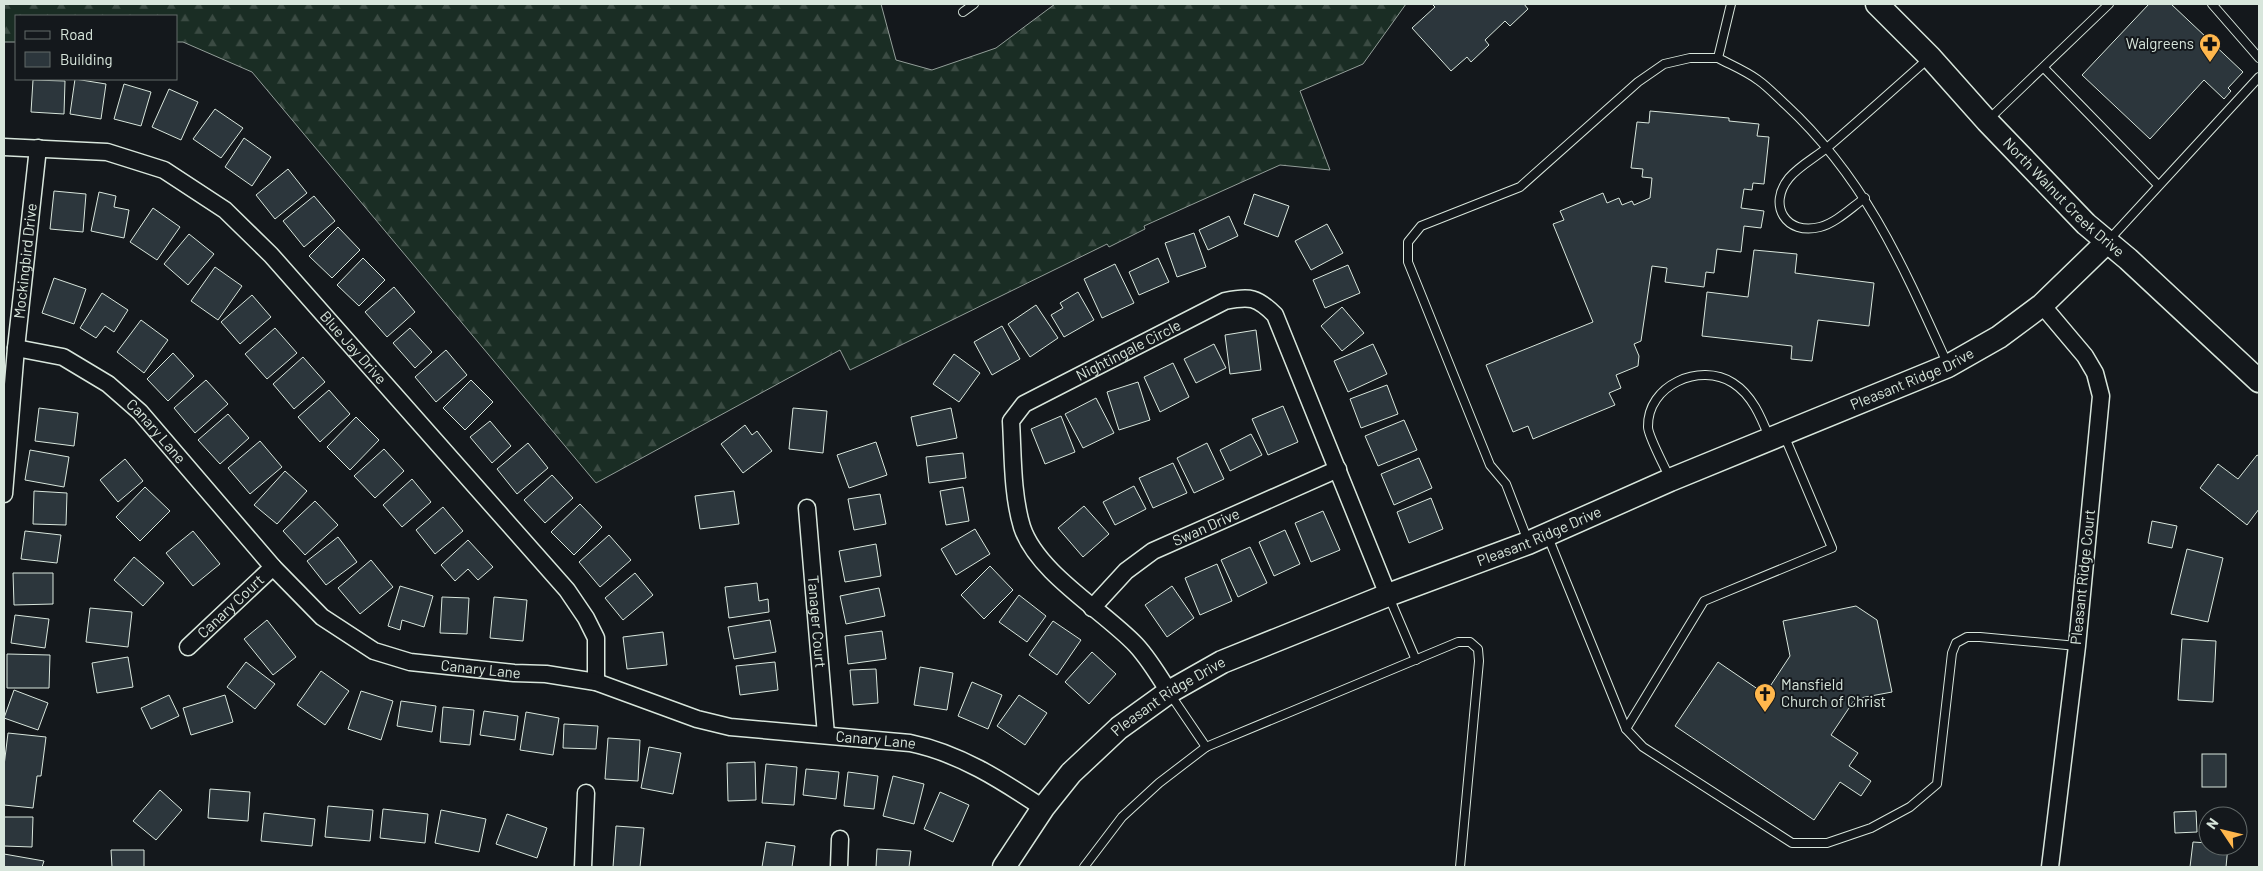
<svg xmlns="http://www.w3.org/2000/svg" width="2263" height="871" viewBox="0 0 2263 871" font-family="Barlow,sans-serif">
<defs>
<pattern id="forest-firs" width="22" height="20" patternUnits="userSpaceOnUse" patternTransform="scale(1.25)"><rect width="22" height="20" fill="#1a2d24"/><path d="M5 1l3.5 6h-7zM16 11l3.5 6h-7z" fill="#3b4b43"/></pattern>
</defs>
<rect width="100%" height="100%" fill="#14181c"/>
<polygon fill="url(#forest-firs)" stroke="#939e99" points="4,4 881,4 896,60 932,70 996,48 1055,4 1406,4 1363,64 1300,91 1330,170 1280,165 1144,226 1145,229 1109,247 1107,244 850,370 840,350 596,483 252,72 183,42 176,42 176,16 16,16 16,42 4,42"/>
<g fill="#2c363c" stroke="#d8e6dc">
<polygon points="1432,4 1524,4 1528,9 1510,26 1505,21 1485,40 1489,45 1471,62 1467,57 1451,71 1412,28 1435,7"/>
<polygon points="2149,4 2171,4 2243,72 2228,88 2231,91 2224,99 2204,80 2150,139 2082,75"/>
<polygon points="75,79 106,84 101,119 70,114"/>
<polygon points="33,80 65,81 64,114 31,112"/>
<polygon points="124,84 151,92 141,126 114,119"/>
<polygon points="169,89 198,102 181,140 152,127"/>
<polygon points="215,109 243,128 221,158 193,139"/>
<polygon points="1650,111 1729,118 1729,121 1759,124 1757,136 1769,137 1764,184 1753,183 1752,190 1744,189 1741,208 1764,211 1761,228 1744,226 1741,252 1717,249 1714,273 1706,272 1704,287 1665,282 1667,268 1652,266 1641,341 1634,344 1639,356 1638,366 1616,375 1621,388 1609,393 1615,405 1533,439 1528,426 1513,432 1486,365 1593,322 1553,224 1564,220 1560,211 1603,193 1607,203 1619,198 1622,205 1632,201 1634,205 1650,198 1652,178 1642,177 1643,169 1631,168 1637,122 1649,123"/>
<polygon points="244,138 271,157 252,186 225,167"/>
<polygon points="288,169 307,193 275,219 256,195"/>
<polygon points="54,191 86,194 83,232 50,229"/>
<polygon points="99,192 116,196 114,207 129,210 124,238 91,231"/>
<polygon points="1254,194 1289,206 1278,237 1244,224"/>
<polygon points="314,196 335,221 304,247 283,221"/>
<polygon points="153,208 180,227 157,260 130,242"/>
<polygon points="1229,216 1238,236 1208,250 1199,230"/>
<polygon points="1327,224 1343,253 1311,270 1295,241"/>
<polygon points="338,227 360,250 332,278 309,256"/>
<polygon points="1194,233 1206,267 1177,277 1165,243"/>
<polygon points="189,234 214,254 188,285 164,264"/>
<polygon points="1754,250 1797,254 1795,273 1874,283 1869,326 1818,320 1812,361 1791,359 1792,346 1702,336 1707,292 1748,297"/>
<polygon points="363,258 385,280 359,306 337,285"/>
<polygon points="1158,258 1169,282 1139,295 1129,272"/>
<polygon points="1115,264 1134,303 1102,318 1084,279"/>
<polygon points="1348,265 1360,293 1325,308 1313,280"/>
<polygon points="215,267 242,286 218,320 191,301"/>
<polygon points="54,278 86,289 74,324 42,313"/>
<polygon points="394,287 415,312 387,337 365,312"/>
<polygon points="1078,292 1094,320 1064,337 1051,315 1063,308 1060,303"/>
<polygon points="102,293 128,310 114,332 105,326 96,338 80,328"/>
<polygon points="252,295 271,317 240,344 221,322"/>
<polygon points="1036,305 1058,338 1030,357 1008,324"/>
<polygon points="1342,307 1364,333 1342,351 1321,326"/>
<polygon points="141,320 168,340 144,373 117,352"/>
<polygon points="1002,326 1020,359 992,375 974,342"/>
<polygon points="275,328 297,353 267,379 245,354"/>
<polygon points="410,328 432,352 415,368 393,343"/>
<polygon points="1256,330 1261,370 1230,374 1225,335"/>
<polygon points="1214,344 1226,368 1196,383 1184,359"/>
<polygon points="1373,344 1387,374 1348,392 1334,361"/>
<polygon points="446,350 467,375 436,402 415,377"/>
<polygon points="173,353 194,376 168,401 147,379"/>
<polygon points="954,354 980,373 959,402 933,384"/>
<polygon points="303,357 325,382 294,409 273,384"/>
<polygon points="1173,363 1189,397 1160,412 1144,377"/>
<polygon points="206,380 228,404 195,433 174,408"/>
<polygon points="471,380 493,402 465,430 443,408"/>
<polygon points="1138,382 1150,420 1119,430 1107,392"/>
<polygon points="1387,385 1398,414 1361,428 1350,399"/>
<polygon points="329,390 350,414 320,442 298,417"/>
<polygon points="1096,398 1114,433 1083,448 1065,414"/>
<polygon points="1283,406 1298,442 1268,455 1252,419"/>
<polygon points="39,408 78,413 74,446 35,441"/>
<polygon points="793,408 827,411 823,453 789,449"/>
<polygon points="951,408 957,438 917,446 911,417"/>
<polygon points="228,414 249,438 220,464 198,440"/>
<polygon points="1061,416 1075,452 1045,464 1031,429"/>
<polygon points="356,417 379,440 350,470 327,447"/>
<polygon points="1404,420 1417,450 1378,466 1365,436"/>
<polygon points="490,421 511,446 492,463 470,437"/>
<polygon points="745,425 752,435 757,431 772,451 743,473 721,444"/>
<polygon points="1251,434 1262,455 1230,471 1220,450"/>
<polygon points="260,441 282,467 250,494 228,468"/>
<polygon points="876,442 887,475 849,488 837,455"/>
<polygon points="528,443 548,468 517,494 497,469"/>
<polygon points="1207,443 1224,479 1194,493 1177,458"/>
<polygon points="384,449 404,471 375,498 354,476"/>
<polygon points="30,450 69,457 64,487 25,480"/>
<polygon points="963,453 966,478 929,483 926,457"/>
<polygon points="2257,455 2259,456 2259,509 2247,525 2200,488 2218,464 2238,479"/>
<polygon points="1419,458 1432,488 1394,505 1381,474"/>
<polygon points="125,459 143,481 118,502 100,480"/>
<polygon points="1173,463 1187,493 1153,508 1139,478"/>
<polygon points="285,471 307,491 277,524 254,505"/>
<polygon points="552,475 573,498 545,523 524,500"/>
<polygon points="412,479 431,502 402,527 383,505"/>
<polygon points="1134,486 1146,509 1115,525 1103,502"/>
<polygon points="145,487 170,511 140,541 116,517"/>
<polygon points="963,487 969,521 946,525 940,491"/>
<polygon points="34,491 67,493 66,525 33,524"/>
<polygon points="734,491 739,524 700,529 695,496"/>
<polygon points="880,494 886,524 854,530 848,499"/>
<polygon points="1431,498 1443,529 1409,543 1397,512"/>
<polygon points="315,501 338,525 305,555 283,531"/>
<polygon points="580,504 602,527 574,555 551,532"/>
<polygon points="1084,506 1109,534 1083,557 1058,528"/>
<polygon points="443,507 463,531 435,554 416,530"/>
<polygon points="1323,511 1340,550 1311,562 1295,523"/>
<polygon points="2152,521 2177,526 2172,548 2148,543"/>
<polygon points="975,529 990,554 956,575 941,549"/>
<polygon points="1285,530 1300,564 1274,576 1259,542"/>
<polygon points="25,531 61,535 57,563 21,559"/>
<polygon points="193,531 220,564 193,586 166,553"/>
<polygon points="609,535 631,560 600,587 579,562"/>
<polygon points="338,537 357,562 326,585 307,561"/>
<polygon points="468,540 493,567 478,580 468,569 455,581 441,565"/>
<polygon points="876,544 881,576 845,582 839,551"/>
<polygon points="1250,547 1267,583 1238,597 1221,560"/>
<polygon points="2187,549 2223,558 2208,622 2171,614"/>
<polygon points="134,557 164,583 143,606 114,580"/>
<polygon points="371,560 393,587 360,614 338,588"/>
<polygon points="1217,564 1232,601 1200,615 1185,578"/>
<polygon points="990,566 1013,590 984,619 961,595"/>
<polygon points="13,573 53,573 53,604 14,605"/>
<polygon points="635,573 653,595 623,620 605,598"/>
<polygon points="757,583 759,601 768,599 769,612 729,618 725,587"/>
<polygon points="400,586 433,596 424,627 402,620 400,630 388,626"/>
<polygon points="1172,586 1194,618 1167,637 1145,605"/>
<polygon points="879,588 885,616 846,624 840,596"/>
<polygon points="1019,595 1046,616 1027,642 999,622"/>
<polygon points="442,597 469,598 467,634 440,633"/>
<polygon points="494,597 527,600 523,641 490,638"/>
<polygon points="1856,606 1877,620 1892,692 1855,699 1831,735 1858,753 1849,766 1871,781 1861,796 1840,782 1814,820 1675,726 1718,662 1765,694 1790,656 1783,621"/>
<polygon points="90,608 132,612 128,647 86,642"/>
<polygon points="15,615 49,619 45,648 11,643"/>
<polygon points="267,620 296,657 273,675 244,639"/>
<polygon points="770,620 776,652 734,659 728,627"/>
<polygon points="1053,621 1081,640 1057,675 1029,655"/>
<polygon points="882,631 886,659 848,664 845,636"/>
<polygon points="663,632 667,665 627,669 623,637"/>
<polygon points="2182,639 2216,641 2213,702 2178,700"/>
<polygon points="1092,652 1116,674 1089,704 1065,682"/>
<polygon points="7,654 50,655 49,688 7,688"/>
<polygon points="128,657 133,687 97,693 92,663"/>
<polygon points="246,662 275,684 255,709 227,687"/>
<polygon points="775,662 778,690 740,695 736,666"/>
<polygon points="920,667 953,673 947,710 914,705"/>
<polygon points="876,669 878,703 853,705 850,670"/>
<polygon points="321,671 349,691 325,725 297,705"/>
<polygon points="972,682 1002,695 988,729 958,716"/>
<polygon points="14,690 48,703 38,730 4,718"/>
<polygon points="361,691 393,701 381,740 348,729"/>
<polygon points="169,695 179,716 151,729 141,708"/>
<polygon points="225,695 233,722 191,735 183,708"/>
<polygon points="1019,695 1047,713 1025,745 997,726"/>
<polygon points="401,701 436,706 432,732 397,726"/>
<polygon points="443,707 474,710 470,745 440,742"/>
<polygon points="484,711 518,716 515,740 480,735"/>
<polygon points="526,712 559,718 553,755 520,750"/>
<polygon points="564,724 598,726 596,749 563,748"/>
<polygon points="8,733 46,737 41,776 37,776 33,808 4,805 4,766"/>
<polygon points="608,738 640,740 638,781 605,779"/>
<polygon points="649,747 681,753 673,794 641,788"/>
<rect x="2202" y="754" width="24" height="33"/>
<polygon points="755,762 756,800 728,801 727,763"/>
<polygon points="766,764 797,767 794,805 762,803"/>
<polygon points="806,769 839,772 836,799 803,795"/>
<polygon points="848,772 878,776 874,809 844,806"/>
<polygon points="893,776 924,784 914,824 883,816"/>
<polygon points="210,789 250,792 248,821 208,818"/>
<polygon points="160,790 182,810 156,840 133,821"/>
<polygon points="940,792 969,805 953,842 924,829"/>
<polygon points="328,806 373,810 370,841 325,837"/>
<polygon points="383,809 428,814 425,843 380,838"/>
<polygon points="441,810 486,819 479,852 435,843"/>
<polygon points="2196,811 2197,832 2175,833 2174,812"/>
<polygon points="264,813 315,819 312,846 261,841"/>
<polygon points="507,814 547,828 537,858 496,844"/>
<polygon points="4,817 33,817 32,847 4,846"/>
<polygon points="616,826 644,828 640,867 613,867"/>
<polygon points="766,842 795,846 792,867 762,867"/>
<polygon points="2193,842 2208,843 2208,846 2228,846 2226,867 2190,867"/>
<polygon points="877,849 911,851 909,867 876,867"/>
<polygon points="111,850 144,850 144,867 112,867"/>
<polygon points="4,854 44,861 42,867 4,867"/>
</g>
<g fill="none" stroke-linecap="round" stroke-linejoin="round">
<g stroke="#d8e6dc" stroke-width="10">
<g id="lane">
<path d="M 1731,4 L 1718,58 C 1731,65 1746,71 1758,80 C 1768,87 1777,97 1786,105 C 1866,179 1904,268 1948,365"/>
<polyline points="2212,4 2259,58"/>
<polyline points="963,12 974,4"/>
<polyline points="2044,68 2158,185"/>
<polyline points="1988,120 2109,4"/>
<path d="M 1865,198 C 1852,207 1836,223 1820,227 C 1786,236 1767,205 1789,178 C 1799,166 1816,157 1828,147 C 1862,118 1895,88 1929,58"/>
<polyline points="2108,241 2259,77"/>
<path d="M 1669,477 C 1665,467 1648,436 1648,427 C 1647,385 1700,362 1733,383 C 1752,395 1761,417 1769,437"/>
<polyline points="1548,537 1626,729 1643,747 1792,843 1827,843 1871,828 1910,807 1937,784 1952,653 1956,643 1967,637 1980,637 2077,646"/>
<polyline points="1528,541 1506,484 1490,465 1408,262 1408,242 1421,226 1520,187 1638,82 1664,64 1690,58 1718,58"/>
<polyline points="1389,597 1416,660"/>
<polyline points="1170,694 1206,747"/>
<polyline points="1626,729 1704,601 1832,548 1784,435"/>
<polyline points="1084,867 1122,817 1159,783 1206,747 1458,642 1470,642 1478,649 1479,661 1460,867"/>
</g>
</g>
<g stroke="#d8e6dc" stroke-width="19">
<g id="street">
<path id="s1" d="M 4,147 L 107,152 L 164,170 L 225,210 L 271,255 L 567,590 L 586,618 L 596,638 L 596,682"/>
<polyline points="2042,305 2085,356 2095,373 2101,396 2077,646 2050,867"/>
<path id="s2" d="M 16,348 L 63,357 L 108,384 L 140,412 L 273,567 L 322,617 L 374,651 L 410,662 L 514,673 L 546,674 L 596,682 L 697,719 L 730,727 L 910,743 C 959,753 1001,780 1043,808"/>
<path id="s3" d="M 4,494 L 16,348 L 38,148"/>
<path id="s4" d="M 807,508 L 826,735"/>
<path id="s5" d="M 1092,608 L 1126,571 L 1153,551 L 1338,469"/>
<path id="s6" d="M 188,647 L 273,567"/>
<path id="s7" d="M 1169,692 C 1159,676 1149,659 1136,645 C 1104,611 1037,573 1022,527 C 1012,494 1013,455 1011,421 L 1024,404 L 1225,301 C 1250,296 1257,297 1275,315 L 1388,595"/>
<polyline points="583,867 586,793"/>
<polyline points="839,867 840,839"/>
</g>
</g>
<g stroke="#d8e6dc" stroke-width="25">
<g id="secondary">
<path id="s8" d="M 1877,4 L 1930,57 L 1987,121 L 2086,224 L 2128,259 L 2259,381"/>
<path id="s9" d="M 1004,867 L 1043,808 L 1071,773 L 1119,728 L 1169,692 L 1222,662 L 1388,595 L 1528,543 L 1670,480 L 1948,366 L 1999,337 L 2042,305 L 2107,242"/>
</g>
</g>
<use href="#lane" stroke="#14181c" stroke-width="8"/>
<use href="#street" stroke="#14181c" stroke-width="16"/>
<use href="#secondary" stroke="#14181c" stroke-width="22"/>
</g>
<defs>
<g id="pharmacy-pin" transform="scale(1.125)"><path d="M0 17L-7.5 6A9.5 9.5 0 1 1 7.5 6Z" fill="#ffb74d" stroke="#14181c"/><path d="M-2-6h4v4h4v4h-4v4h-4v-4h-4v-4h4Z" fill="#111"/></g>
<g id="church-pin" transform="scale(1.125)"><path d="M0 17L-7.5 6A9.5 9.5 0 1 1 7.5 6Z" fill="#ffb74d" stroke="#14181c"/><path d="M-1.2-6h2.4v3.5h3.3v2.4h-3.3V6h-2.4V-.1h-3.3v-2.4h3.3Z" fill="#111"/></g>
</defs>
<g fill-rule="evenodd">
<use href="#pharmacy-pin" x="2210" y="44"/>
<use href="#church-pin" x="1765" y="694"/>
</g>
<g text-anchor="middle" stroke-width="4" stroke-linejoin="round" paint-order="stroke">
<g font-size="15" fill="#d8e6dc" stroke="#14181c" text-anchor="end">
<text x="2194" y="49">Walgreens</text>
<text x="1781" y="690" text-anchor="start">Mansfield<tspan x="1781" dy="17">Church of Christ</tspan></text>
</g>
<g font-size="15" fill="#d8e6dc" stroke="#14181c">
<text dy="5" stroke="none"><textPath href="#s8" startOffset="269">North Walnut Creek Drive</textPath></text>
<text dy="5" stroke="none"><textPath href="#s3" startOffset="234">Mockingbird Drive</textPath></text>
<text dy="5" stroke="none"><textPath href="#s1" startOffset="424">Blue Jay Drive</textPath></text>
<text dy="5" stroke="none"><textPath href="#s7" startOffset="469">Nightingale Circle</textPath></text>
<text dy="5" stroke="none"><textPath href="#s9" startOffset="1050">Pleasant Ridge Drive</textPath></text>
<text dy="5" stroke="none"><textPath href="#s2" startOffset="168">Canary Lane</textPath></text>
<text dy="5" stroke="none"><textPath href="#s5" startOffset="142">Swan Drive</textPath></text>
<text dy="5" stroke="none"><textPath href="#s9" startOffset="645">Pleasant Ridge Drive</textPath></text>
<text transform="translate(2083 577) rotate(-84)" y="5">Pleasant Ridge Court</text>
<text dy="5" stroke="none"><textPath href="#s6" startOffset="59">Canary Court</textPath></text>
<text dy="5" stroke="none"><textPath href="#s4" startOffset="114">Tanager Court</textPath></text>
<text dy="5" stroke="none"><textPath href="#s2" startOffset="588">Canary Lane</textPath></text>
<text dy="5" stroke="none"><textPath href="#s9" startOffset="240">Pleasant Ridge Drive</textPath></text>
<text dy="5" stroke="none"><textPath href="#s2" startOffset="992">Canary Lane</textPath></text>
</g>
</g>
<rect width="2263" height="871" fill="none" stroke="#d8e6dc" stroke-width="10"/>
<rect x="15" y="15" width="162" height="65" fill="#14181c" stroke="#626a69"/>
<rect x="25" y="31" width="25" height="8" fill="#14181c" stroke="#626a69"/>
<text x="60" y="40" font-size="15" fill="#d8e6dc">Road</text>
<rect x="25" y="52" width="25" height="15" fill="#2c363c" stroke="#626a69"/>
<text x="60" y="65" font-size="15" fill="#d8e6dc">Building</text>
<g transform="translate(2223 831) rotate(305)"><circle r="24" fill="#14181c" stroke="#626a69"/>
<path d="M0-4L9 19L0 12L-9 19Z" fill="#ffb74d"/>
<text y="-8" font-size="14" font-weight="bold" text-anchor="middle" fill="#d8e6dc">N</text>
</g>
</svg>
